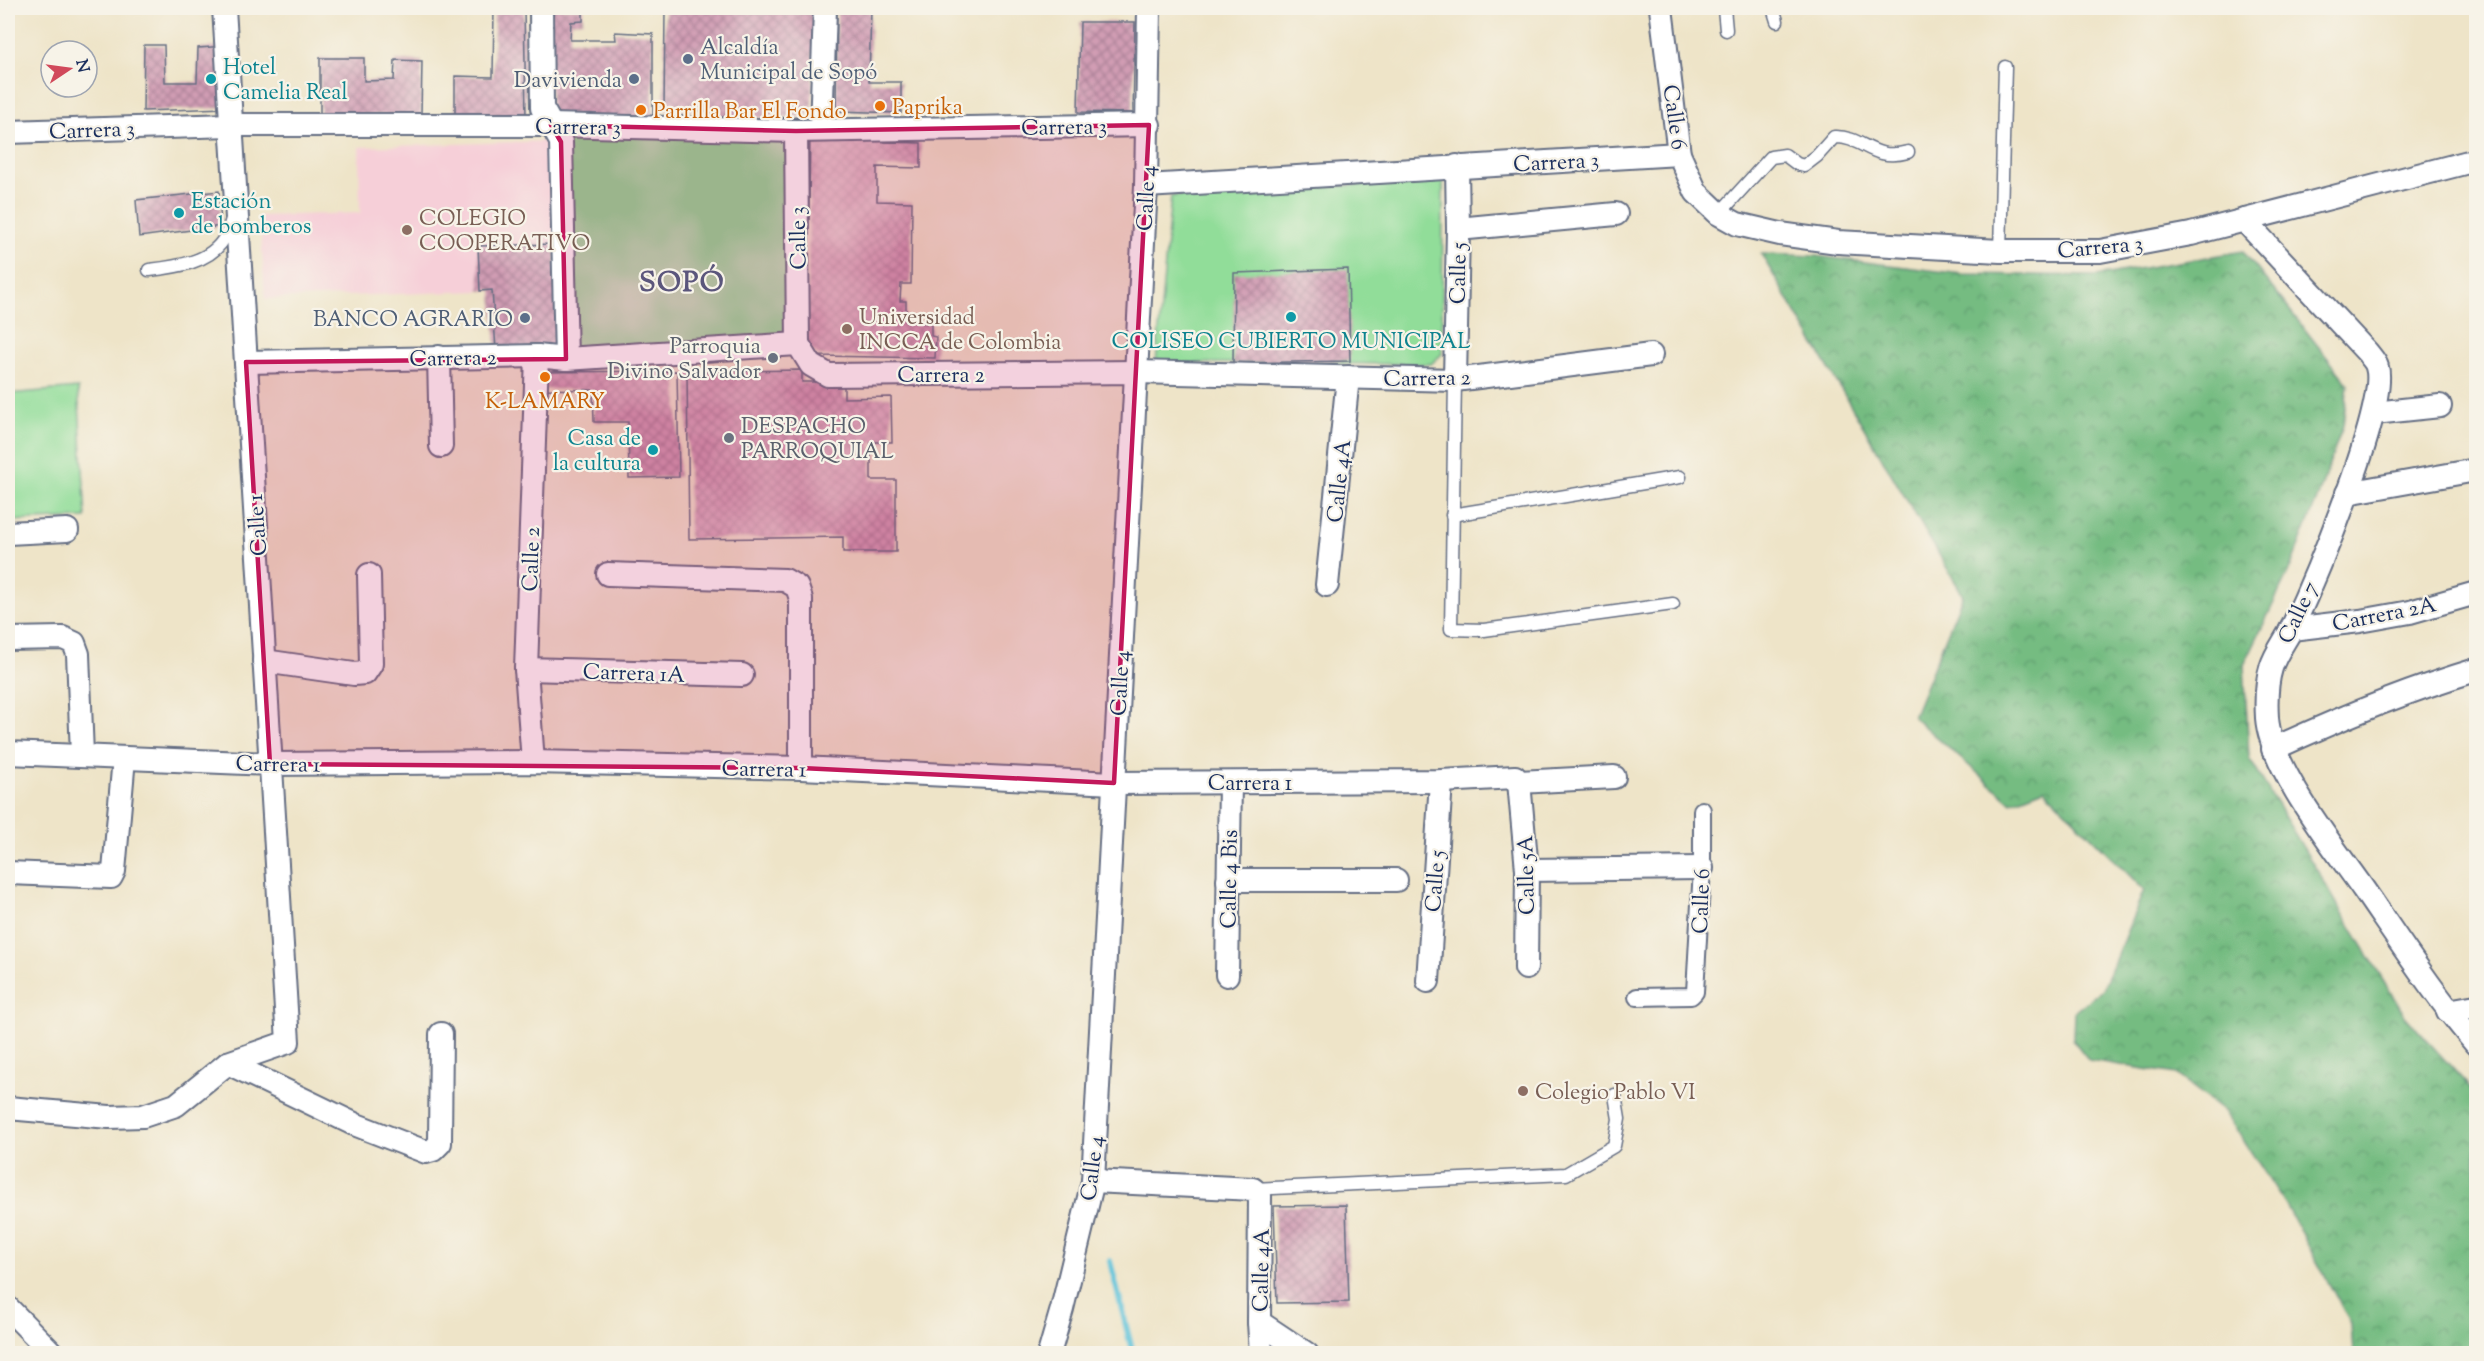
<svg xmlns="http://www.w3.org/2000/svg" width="2484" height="1361" viewBox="0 0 2484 1361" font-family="'Sorts Mill Goudy',serif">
<defs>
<pattern id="forest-crowns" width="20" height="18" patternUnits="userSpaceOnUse" patternTransform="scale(1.5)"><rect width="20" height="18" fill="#74bc81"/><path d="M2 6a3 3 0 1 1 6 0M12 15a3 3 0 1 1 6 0" fill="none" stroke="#5e996d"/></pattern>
<pattern id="building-cross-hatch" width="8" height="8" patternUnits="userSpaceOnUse" patternTransform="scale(1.5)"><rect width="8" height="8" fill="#d19db4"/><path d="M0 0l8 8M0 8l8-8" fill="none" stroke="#a98096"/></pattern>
</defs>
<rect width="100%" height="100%" fill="#f7f3e8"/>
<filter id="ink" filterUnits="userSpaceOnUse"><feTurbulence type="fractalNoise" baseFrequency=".0167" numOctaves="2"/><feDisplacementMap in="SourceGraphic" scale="12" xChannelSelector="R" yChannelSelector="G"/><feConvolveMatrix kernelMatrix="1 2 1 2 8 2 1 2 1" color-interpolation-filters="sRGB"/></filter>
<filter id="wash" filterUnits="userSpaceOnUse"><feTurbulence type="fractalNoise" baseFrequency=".008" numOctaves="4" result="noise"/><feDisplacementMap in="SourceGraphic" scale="24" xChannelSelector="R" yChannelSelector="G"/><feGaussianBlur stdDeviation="1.35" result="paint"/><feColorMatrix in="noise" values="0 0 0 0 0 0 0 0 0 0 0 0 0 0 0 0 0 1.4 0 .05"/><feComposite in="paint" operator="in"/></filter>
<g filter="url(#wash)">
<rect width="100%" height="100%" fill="#eee4c8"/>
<polygon fill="#f6cfd8" points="551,141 555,244 478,246 480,291 265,299 260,216 360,213 359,147"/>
<polygon fill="url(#forest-crowns)" stroke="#487670" stroke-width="1.5" points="2243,251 2348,384 2343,425 2319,494 2289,571 2244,665 2249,758 2405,1016 2476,1094 2476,1353 2353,1353 2351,1324 2285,1203 2224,1111 2176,1074 2089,1060 2073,1040 2074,1012 2103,989 2144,890 2044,789 2011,802 1913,717 1963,595 1761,254 1816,256 1962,274 2096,276"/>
<g fill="#91dd99" stroke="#56867c" stroke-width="1.5">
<polygon points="551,126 796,131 798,344 566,359"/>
<polygon points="1443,180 1442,354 1431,364 1156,363 1171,196"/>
<polygon points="78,388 86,518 8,521 8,394"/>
</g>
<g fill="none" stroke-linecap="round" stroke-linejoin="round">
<polyline stroke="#5dc3da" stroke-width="6" points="1110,1261 1133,1354"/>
</g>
<g id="blocks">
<g fill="url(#building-cross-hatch)">
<polygon points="494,8 524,8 526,118 455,115 455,76 493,77"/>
<polygon points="549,8 583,8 583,21 571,22 570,40 616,40 615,32 653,34 653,118 551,118"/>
<polygon points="665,8 814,8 812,109 805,117 767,118 711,118 711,111 664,110"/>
<polygon points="837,8 871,8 869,82 901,82 901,113 836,111"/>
<polygon points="1080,22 1135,22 1133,113 1078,112"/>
<polygon points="144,45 164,45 165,82 197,82 198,48 226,46 225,108 143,111"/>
<polygon points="320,58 364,58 364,81 394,80 395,60 422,61 421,115 320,115"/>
<polygon points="810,133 886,135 885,142 921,143 921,168 877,167 877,201 912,202 911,284 901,284 900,301 906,301 906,322 931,323 931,336 936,337 935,358 820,356 807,347"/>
<polygon points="219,191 221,226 139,237 136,200"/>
<polygon points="555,244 558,346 496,350 492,290 480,291 478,246"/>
<polygon points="1348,269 1350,361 1233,363 1234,273"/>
<polygon points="802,370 802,382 844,382 844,398 891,397 892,442 871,442 871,480 896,480 896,552 843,552 843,537 689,539 687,372"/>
<polygon points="677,371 679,477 629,478 628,422 594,422 593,390 537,389 537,372"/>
<polygon points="1346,1205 1349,1302 1277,1303 1274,1206"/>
</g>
</g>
</g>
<g filter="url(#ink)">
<use href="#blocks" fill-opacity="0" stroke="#656e83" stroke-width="1.5"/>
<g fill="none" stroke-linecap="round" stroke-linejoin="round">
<g stroke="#656e83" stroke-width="15">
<g id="service">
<polyline points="1724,8 1726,30"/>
<polyline points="1773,8 1777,21"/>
<path d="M 1719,214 L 1771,157 L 1785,155 L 1797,164 L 1804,166 L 1817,156 L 1834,137 C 1864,136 1871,162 1908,152"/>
<polyline points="2000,251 2005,67"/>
<path d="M 149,270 C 175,267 211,263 225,237 C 228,232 230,225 232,219"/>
<polyline points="1455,380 1451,629 1484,630 1673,604"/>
<polyline points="1452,515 1680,477"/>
<polyline points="1254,1189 1566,1174 1614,1146 1619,1119 1615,1095"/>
</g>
</g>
<g stroke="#656e83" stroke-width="20">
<polyline id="pedestrian" points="1637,997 1691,996 1695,992 1702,868 1702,810"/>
</g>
<g stroke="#656e83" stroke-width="26">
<g id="minor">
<polyline points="541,8 542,108 561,142 566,359"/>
<polyline points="1661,8 1679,154 1696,192 1719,214 1737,224 1780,234 1838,242 2000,251 2100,251 2191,234 2476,160"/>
<polyline points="821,130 825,8"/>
<polyline points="796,131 798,344"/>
<polyline points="8,132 231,125 551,125 796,131 1149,125"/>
<polyline points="1146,186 1679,154"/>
<path d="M 2244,220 L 2367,352 C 2370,356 2376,362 2377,367 C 2389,406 2312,585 2292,628 C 2285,641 2275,654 2271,668 C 2266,684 2266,701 2267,718 C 2271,769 2334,847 2364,890 C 2400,942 2435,996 2476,1044"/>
<polyline points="1458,229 1616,214"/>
<polyline points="439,357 441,446"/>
<polyline points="246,362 537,356 566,359 798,344 811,365 828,375 1136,372 1455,380 1651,355"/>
<polyline points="1455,380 1458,229 1457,166"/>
<polyline points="2374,413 2440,406"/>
<polyline points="2347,493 2476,470"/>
<polyline points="8,533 67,530"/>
<polyline points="608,574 785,580 797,587 801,599 801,768"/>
<polyline points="1327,585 1348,377"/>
<polyline points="2291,629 2360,621 2410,612 2476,593"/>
<polyline points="8,639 63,638 74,643 78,654 82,755"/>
<polyline points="264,661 354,674 365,673 371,664 369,575"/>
<polyline points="526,669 742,675"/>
<path d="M 2273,749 C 2340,718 2406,691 2476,670"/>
<polyline points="8,753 270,764 533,762 801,768 1114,783 1441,781 1515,777 1519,782"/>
<polyline points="533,762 526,669 537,356"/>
<polyline points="1519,782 1527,870 1526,968"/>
<polyline points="1519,782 1614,777"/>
<polyline points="1527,870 1702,868"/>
<polyline points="8,873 111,877 114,871 124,758"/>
<polyline points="1228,880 1396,880"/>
<polyline points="1227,975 1230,783"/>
<polyline points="1428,981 1441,781"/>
<polyline points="2448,1011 2476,1006"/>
<polyline points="228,1063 354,1124 426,1152 433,1150 440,1143 441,1034"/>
<polyline points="8,1108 109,1117 143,1116 176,1105 228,1063 288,1042 224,8"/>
<polyline points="1093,1181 1253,1189 1260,1196 1259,1322 1261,1354"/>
<polyline points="8,1308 53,1354"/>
<polyline points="1259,1322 1307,1354"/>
<polyline points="1049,1354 1062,1309 1093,1181 1146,186 1149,8"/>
</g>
</g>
<use href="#service" stroke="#fff" stroke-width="12"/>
<use href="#pedestrian" stroke="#fff" stroke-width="16"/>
<use href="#minor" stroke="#fff" stroke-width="22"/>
</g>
</g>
<path fill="#c2185b" fill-opacity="0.2" stroke="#c2185b" stroke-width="4.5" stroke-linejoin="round" d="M 551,125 L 796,131 L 1149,125 L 1114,783 L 801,768 L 270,764 L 246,362 L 566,359 L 561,142 Z"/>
<g fill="#5c6f8a" stroke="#f7f3e8" stroke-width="2">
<circle cx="688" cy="59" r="6"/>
<circle cx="634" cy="79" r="6"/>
<circle cx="525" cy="318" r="6"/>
</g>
<g fill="#0f9aa8" stroke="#f7f3e8" stroke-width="2">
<circle cx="211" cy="79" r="6"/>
<circle cx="179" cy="213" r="6"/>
<circle cx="1291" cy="317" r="6"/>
<circle cx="653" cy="450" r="6"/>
</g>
<g fill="#e8710a" stroke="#f7f3e8" stroke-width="2">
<circle cx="880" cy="106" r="6"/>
<circle cx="641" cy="110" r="6"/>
<circle cx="545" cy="377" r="6"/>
</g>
<g fill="#8d6e63" stroke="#f7f3e8" stroke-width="2">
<circle cx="407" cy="230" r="6"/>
<circle cx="847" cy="329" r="6"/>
<circle cx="1523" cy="1091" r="6"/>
</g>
<g fill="#6b7280" stroke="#f7f3e8" stroke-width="2">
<circle cx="773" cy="358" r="6"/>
<circle cx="729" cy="438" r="6"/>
</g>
<g text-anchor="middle" stroke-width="4.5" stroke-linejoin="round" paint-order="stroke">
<g font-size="22" fill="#4e5e75" stroke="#f7f3e8" text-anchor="end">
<text x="700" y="54" text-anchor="start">Alcaldía<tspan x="700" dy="25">Municipal de Sopó</tspan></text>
<text x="622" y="87">Davivienda</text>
<text x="513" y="326">BANCO AGRARIO</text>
</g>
<g font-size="22" fill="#0d838f" stroke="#f7f3e8" text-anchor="start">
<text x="223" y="74">Hotel<tspan x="223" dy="25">Camelia Real</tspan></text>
<text x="191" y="208">Estación<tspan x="191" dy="25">de bomberos</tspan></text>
<text x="1291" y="348" text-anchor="middle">COLISEO CUBIERTO MUNICIPAL</text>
<text x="641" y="445" text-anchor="end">Casa de<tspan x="641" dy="25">la cultura</tspan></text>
</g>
<g font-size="22" fill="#c56008" stroke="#f7f3e8" text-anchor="start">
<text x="892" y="114">Paprika</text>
<text x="653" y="118">Parrilla Bar El Fondo</text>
<text x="545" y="408" text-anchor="middle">K-LAMARY</text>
</g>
<g font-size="22" fill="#1b2f5e" stroke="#f7f3e8">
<text transform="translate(1676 117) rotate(82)" y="8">Calle 6</text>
<text transform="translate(578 126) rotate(1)" y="8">Carrera 3</text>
<text transform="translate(1064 126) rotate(-1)" y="8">Carrera 3</text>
<text transform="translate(92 129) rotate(-2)" y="8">Carrera 3</text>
<text transform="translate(1556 161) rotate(-3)" y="8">Carrera 3</text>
<text transform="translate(1145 198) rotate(-87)" y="8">Calle 4</text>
<text transform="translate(797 238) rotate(-91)" y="8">Calle 3</text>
<text transform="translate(2100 246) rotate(-5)" y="8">Carrera 3</text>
<text transform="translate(1457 273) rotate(-89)" y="8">Calle 5</text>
<text transform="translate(453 357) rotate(-1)" y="8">Carrera 2</text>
<text x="941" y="382">Carrera 2</text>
<text transform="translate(1427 377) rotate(-1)" y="8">Carrera 2</text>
<text transform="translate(1338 481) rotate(-84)" y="8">Calle 4A</text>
<text transform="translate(256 525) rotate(-94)" y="8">Calle 1</text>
<text transform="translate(530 559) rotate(-88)" y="8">Calle 2</text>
<text transform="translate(2297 612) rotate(-65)" y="8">Calle 7</text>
<text transform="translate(2384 613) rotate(-11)" y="8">Carrera 2A</text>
<text transform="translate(634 672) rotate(2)" y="8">Carrera 1A</text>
<text transform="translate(1119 683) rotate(-87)" y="8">Calle 4</text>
<text transform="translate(278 763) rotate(1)" y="8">Carrera 1</text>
<text transform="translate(764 768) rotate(1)" y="8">Carrera 1</text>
<text x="1250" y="790">Carrera 1</text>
<text transform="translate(1525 875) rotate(-91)" y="8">Calle 5A</text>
<text transform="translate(1228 879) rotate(-89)" y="8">Calle 4 Bis</text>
<text transform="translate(1434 881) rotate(-86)" y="8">Calle 5</text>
<text transform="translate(1700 901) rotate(-88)" y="8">Calle 6</text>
<text transform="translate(1091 1168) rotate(-83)" y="8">Calle 4</text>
<text transform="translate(1260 1270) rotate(-89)" y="8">Calle 4A</text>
</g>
<g font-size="22" fill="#785e54" stroke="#f7f3e8" text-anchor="start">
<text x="419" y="225">COLEGIO<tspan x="419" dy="25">COOPERATIVO</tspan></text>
<text x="859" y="324">Universidad<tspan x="859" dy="25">INCCA de Colombia</tspan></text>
<text x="1535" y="1099">Colegio Pablo VI</text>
</g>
<g font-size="22" fill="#5b616d" stroke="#f7f3e8" text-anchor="end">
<text x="761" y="353">Parroquia<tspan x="761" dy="25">Divino Salvador</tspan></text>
<text x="741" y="433" text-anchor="start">DESPACHO<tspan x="741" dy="25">PARROQUIAL</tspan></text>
</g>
<g font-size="28" font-weight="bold" letter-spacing="1.5" fill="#5b567c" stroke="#f7f3e8">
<text x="682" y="291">SOPÓ</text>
</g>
</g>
<rect width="2484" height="1361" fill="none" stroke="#f7f3e8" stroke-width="30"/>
<g transform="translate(69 69) rotate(77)"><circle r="28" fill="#f7f3e8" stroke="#9fa5b1" stroke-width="1.5"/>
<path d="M0-4.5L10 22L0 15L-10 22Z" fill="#d1495b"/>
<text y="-9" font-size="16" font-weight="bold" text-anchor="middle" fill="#1b2f5e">N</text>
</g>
</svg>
